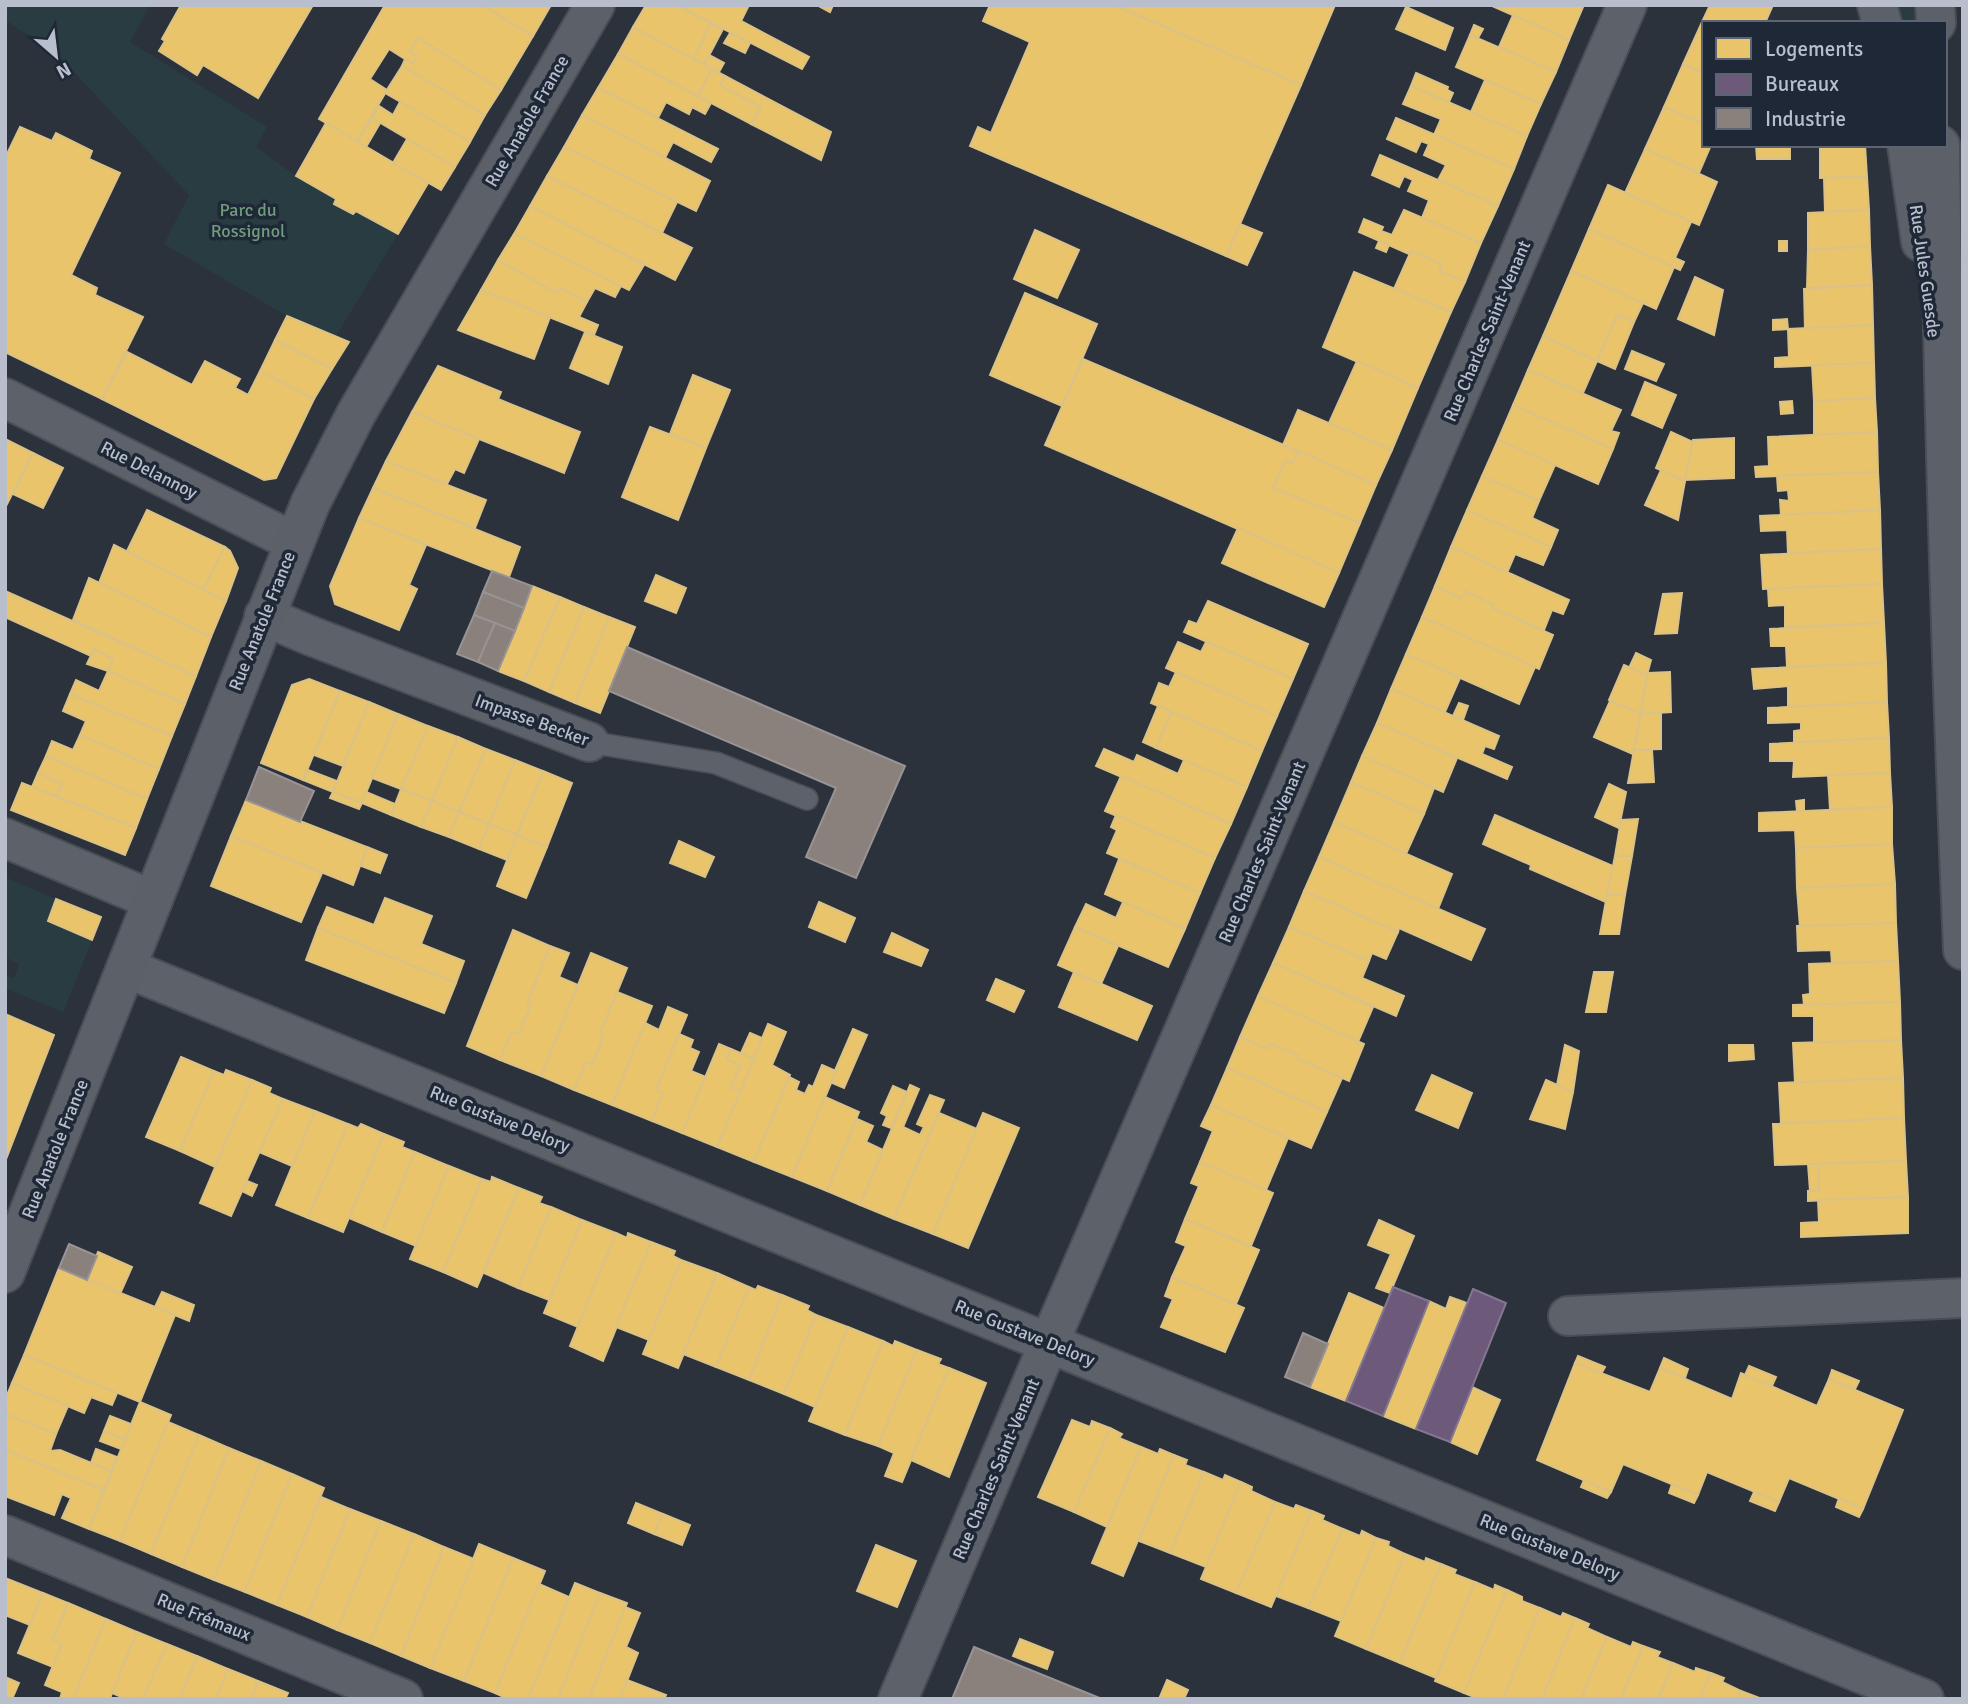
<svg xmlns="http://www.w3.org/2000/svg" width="1968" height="1704" viewBox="0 0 1968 1704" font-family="Signika,sans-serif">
<rect width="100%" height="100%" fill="#2c323c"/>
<g fill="#293c42">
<polygon points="5,5 150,5 130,42 267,127 256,147 296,176 336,199 334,204 353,214 356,211 398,234 336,336 287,316 164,244 189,195 57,54 5,20"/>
<polygon points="1890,5 1924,5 1924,23 1894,23"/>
<polygon points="5,877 56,899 92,940 63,1012 5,988 5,975 14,978 19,964 5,957"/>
</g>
<g fill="#e9c46a" stroke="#dac287" stroke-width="2">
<polygon points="181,5 313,5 258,98 203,65 197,75 159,51 165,41 162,39"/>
<polygon points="385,5 482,5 533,36 501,90 418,38 410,52 417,56 413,64 389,49 370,79 387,90 357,141 319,119"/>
<polygon points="482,5 551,5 533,36"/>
<polygon points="646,5 677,5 711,23 694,59 633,27"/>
<polygon points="677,5 749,5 741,21 809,57 802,69"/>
<polygon points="817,5 833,5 830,12"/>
<polygon points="990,5 1114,5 1301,85 1226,256 970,146 978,127 991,133 1030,42 983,21"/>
<polygon points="1114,5 1335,5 1301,85"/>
<polygon points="1490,5 1579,5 1583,7 1569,40"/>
<polygon points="1710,5 1773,5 1765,23 1704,23 1702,22"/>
<polygon points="1406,7 1453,28 1445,50 1396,29"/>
<polygon points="1513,15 1569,40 1556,72 1499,47"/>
<polygon points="1702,22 1704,23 1704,74 1683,64"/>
<polygon points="711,23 723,29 704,65 694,59"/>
<polygon points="1474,25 1483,29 1478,38 1470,35"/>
<polygon points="633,27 712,69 698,96 618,54"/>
<polygon points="730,33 750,43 745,53 724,43"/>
<polygon points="1470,35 1556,72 1541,104 1456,67"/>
<polygon points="418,38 501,90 485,115 402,66 405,59 413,64 417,56 410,52"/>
<polygon points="618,54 711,103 705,114 692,107 689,114 666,102 658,118 598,88"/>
<polygon points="709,55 724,63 719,72 704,65"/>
<polygon points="1683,64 1704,74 1704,124 1664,107"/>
<polygon points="402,66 485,115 470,142 385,93"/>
<polygon points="712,69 725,76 720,85 761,107 751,124 698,96"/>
<polygon points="1416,73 1448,87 1447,90 1453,93 1449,102 1411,86"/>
<polygon points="725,76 831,132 821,160 751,124 761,107 720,85"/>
<polygon points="1485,80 1541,104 1527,136 1471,112"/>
<polygon points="1411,86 1527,136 1514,169 1434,135 1441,119 1403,104"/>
<polygon points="598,88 718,149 711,162 673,142 665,158 582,115"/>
<polygon points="400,102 470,142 455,167 372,118 379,106 393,115"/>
<polygon points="1664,107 1704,124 1704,145 1711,145 1699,173 1645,149"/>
<polygon points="582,115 710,181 696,211 564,147"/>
<polygon points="372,118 380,123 366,147 357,141"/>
<polygon points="1396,118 1514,169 1498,206 1438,180 1446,165 1424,155 1429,144 1421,141 1416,152 1387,139"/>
<polygon points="326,123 428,183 398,234 356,211 353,214 334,204 336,199 296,176"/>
<polygon points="20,127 52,141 56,133 92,151 89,159 120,173 71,275 97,288 95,295 143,317 102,399 5,352 5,158"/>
<polygon points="407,139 455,167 441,190 393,163"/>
<polygon points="1756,145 1790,145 1790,159 1757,159"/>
<polygon points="1820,145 1865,145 1867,177 1820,178"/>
<polygon points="564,147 677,202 662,233 547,176"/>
<polygon points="1645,149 1717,182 1699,225 1625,193"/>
<polygon points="1380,155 1498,206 1481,243 1422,218 1429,200 1408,191 1413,180 1404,176 1399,187 1372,175"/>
<polygon points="547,176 692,248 675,280 530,206"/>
<polygon points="1867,177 1869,210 1825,212 1824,178"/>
<polygon points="1608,185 1691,222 1675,258 1684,262 1680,270 1589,229"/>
<polygon points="530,206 644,265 629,290 514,234"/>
<polygon points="1404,210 1481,243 1465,282 1439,271 1442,264 1411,251 1409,254 1359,232 1364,219 1383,227 1381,231 1392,235"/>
<polygon points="1869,210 1870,246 1808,250 1808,213"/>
<polygon points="1240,224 1262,233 1247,265 1226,256"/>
<polygon points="1589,229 1674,267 1656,309 1571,271"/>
<polygon points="1035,230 1079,250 1057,298 1014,279"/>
<polygon points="514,234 621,286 615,297 595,288 587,302 560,288 556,293 498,260"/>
<polygon points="1379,241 1389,245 1386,252 1376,248"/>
<rect x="1779" y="241" width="8" height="10"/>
<polygon points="1870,246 1872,285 1807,288 1808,250"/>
<polygon points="1411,251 1442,264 1439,271 1465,282 1451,312 1394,289"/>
<polygon points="498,260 556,293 560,288 587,302 579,317 598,325 594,335 481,290"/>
<polygon points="1571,271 1643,303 1634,322 1617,315 1597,361 1543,336"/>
<polygon points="1354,272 1451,312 1418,388 1323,347"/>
<polygon points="1695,277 1723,290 1714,335 1678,319"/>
<polygon points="1872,285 1873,325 1805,329 1804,289"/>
<polygon points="481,290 550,317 534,359 458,330"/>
<polygon points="1025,293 1097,324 1062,406 990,375"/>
<polygon points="1617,315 1634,322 1615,369 1597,361"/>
<polygon points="287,316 349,342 332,369 275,340"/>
<polygon points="1787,319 1788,329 1773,330 1773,320"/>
<polygon points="1873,325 1874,363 1775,367 1775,358 1789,357 1788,329"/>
<polygon points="585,332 622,347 608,384 570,368"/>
<polygon points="1543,336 1597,361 1583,393 1528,370"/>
<polygon points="275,340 332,369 314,399 260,371"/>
<polygon points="1632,351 1664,364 1656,381 1625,369"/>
<polygon points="127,352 192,385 205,361 240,379 235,388 248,395 260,371 314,399 276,478 264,480 102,399"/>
<polygon points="1083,359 1298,451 1293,463 1286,460 1273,488 1360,523 1339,573 1045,445"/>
<polygon points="1357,361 1418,388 1392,450 1329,423"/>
<polygon points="1874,363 1875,398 1814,401 1812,365"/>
<polygon points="438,366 501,392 498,399 580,432 564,473 412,412"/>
<polygon points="1528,370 1621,410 1611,431 1619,433 1613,449 1513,405"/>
<polygon points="693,375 730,390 706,448 670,434"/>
<polygon points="1645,382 1676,395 1662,428 1632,415"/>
<polygon points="1875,398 1877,432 1814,435 1814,401"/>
<polygon points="1792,401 1793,413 1781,414 1780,402"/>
<polygon points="1513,405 1613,449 1598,484 1498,440"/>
<polygon points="1298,410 1392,450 1376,485 1283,445"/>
<polygon points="412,412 479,439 464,473 455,469 447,484 386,461"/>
<polygon points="650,427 706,448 678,520 622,497"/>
<polygon points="1671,432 1693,442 1685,481 1656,468"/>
<polygon points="1877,432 1878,472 1756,477 1755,467 1769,466 1768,437"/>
<polygon points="1734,438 1734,478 1685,480 1693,440"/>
<polygon points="5,439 33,453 5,508"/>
<polygon points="1498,440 1555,465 1539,501 1482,476"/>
<polygon points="1298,451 1376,485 1360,523 1273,488 1286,460 1293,463"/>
<polygon points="33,453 63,468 43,508 13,494"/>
<polygon points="386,461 486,500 475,528 373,488"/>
<polygon points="1661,470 1685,481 1678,520 1645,505"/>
<polygon points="1878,472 1880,510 1781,515 1780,500 1789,501 1788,490 1778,491 1777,476"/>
<polygon points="1482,476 1539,501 1532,518 1558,530 1551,547 1467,510"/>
<polygon points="373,488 520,547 509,577 359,518"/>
<polygon points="147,510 225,547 203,590 127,551"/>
<polygon points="1467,510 1551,547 1543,565 1515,554 1507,573 1451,547"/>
<polygon points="1880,510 1881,549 1788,553 1787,530 1761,531 1760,516"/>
<polygon points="359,518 426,545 409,585 417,589 399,630 335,604 330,586"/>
<polygon points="1238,528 1339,573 1324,607 1222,563"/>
<polygon points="114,545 226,601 211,637 99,583"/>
<polygon points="225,547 230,551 238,568 226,601 203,590"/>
<polygon points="1451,547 1569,600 1563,614 1552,610 1544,630 1492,608 1494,605 1465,591 1461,599 1435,586"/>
<polygon points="1881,549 1882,584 1763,589 1761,555"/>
<polygon points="656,575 686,588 676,613 645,601"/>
<polygon points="89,578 211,637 196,676 73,620"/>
<polygon points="1882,584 1884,623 1785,627 1785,605 1769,606 1768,589"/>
<polygon points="532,586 560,597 524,681 498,671"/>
<polygon points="1435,586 1461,599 1465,591 1494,605 1492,608 1553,635 1539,669 1422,617"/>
<polygon points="5,591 196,676 185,704 108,671 113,659 94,649 91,656 5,617"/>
<polygon points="1682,593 1677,633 1655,634 1663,594"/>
<polygon points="560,597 584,607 549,692 524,681"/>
<polygon points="1208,601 1308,644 1293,679 1184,632 1189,621 1197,624"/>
<polygon points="584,607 609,617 575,703 549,692"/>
<polygon points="609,617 635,627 600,713 575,703"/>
<polygon points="1422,617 1535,667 1519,704 1406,654"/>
<polygon points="1884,623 1886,663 1787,667 1786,646 1771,646 1770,629"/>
<polygon points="1178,642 1201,652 1206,642 1293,679 1277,716 1166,668"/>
<polygon points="94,649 113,659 108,671 87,664"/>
<polygon points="1636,653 1651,660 1647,675 1629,668"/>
<polygon points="1406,654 1460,678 1445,712 1391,689"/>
<polygon points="1886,663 1887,702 1788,707 1788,686 1754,689 1752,669"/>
<polygon points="1624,665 1647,675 1641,714 1609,700"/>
<polygon points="108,671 185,704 172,736 70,694 76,680 99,691"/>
<polygon points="1176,672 1277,716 1262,751 1151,703 1159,683 1169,687"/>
<polygon points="1670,672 1671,712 1641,714 1648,673"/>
<polygon points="309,679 340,691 303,780 261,763 292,685"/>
<polygon points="1391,689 1499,736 1494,749 1485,746 1482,754 1512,767 1507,779 1377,723"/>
<polygon points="340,691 369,702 343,766 314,755"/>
<polygon points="70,694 172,736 159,769 80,735 86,721 63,711"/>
<polygon points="1610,701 1641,714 1633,754 1594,737"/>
<polygon points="369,702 398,714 362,803 333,792"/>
<polygon points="1887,702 1889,738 1794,743 1794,731 1801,730 1801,722 1768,723 1768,708"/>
<polygon points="1459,703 1468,706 1463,720 1453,716"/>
<polygon points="1158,706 1172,712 1156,748 1143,742"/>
<polygon points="1172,712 1262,751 1247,787 1156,748"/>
<polygon points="1661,713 1661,749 1634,750 1641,714"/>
<polygon points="398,714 428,726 401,789 372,778"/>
<polygon points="1377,723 1457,758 1443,792 1362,756"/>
<polygon points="428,726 458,737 432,801 401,789"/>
<polygon points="80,735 159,769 147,799 46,756 52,741 73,750"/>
<polygon points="458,737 486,749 459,812 432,801"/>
<polygon points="1889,738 1890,773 1793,777 1794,761 1770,761 1770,744"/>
<polygon points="486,749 515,760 489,824 459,812"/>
<polygon points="1104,749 1134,762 1137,755 1178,774 1184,760 1247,787 1231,824 1096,766"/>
<polygon points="1634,750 1652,750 1654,782 1628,783"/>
<polygon points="46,756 147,799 136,828 56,796 62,784 38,773"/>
<polygon points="1362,756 1434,788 1424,814 1351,782"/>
<polygon points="515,760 543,771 517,835 489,824"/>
<polygon points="308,770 337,781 333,792 303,780"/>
<polygon points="543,771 572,783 547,847 517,835"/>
<polygon points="38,773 62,784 56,796 32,787"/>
<polygon points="1890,773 1892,807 1830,809 1828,775"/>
<polygon points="1121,776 1231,824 1215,858 1105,811"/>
<polygon points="1351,782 1424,814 1406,854 1334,822"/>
<polygon points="22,783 136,828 125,855 11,810"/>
<polygon points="1609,784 1626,792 1619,828 1595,817"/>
<polygon points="401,789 432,801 421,827 391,815"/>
<polygon points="333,792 362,803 359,809 330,798"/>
<polygon points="366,792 395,804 391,815 362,803"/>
<polygon points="246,800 367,847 353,885 231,836"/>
<polygon points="1804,800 1804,811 1797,811 1796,801"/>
<polygon points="432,801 459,812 449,837 421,827"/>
<polygon points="1892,807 1892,844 1796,848 1795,830 1759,831 1759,813"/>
<polygon points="459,812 489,824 479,849 449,837"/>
<polygon points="1116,815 1215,858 1200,893 1107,853 1117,830 1111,827"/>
<polygon points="1495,815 1613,866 1606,902 1530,869 1531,865 1483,844"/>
<polygon points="1638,819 1632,856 1615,856 1621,820"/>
<polygon points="1334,822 1452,874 1438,909 1319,857"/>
<polygon points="489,824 517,835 507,860 479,849"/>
<polygon points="517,835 547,847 526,898 497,886"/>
<polygon points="231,836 322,873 301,922 211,886"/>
<polygon points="679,841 714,857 705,877 670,863"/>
<polygon points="1892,844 1895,884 1797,888 1796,848"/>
<polygon points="367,847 387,855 380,873 361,866"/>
<polygon points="1615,856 1632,856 1625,895 1607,895"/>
<polygon points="1319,857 1485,929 1471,960 1399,928 1398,932 1304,891"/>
<polygon points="1119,859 1200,893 1185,929 1105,894"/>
<polygon points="1895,884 1896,923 1800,927 1797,888"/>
<polygon points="1304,891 1398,932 1386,959 1372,953 1369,961 1289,927"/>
<polygon points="1607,895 1625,895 1619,934 1600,934"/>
<polygon points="385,898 432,916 421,944 464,961 456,983 318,928 327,907 374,925"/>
<polygon points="56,899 101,917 92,940 48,921"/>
<polygon points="819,902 855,918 845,942 809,927"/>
<polygon points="1123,902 1185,929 1168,967 1075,927 1086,904 1116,918"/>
<polygon points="1896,923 1898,961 1832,964 1831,950 1798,951 1797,926"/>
<polygon points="1075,927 1118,946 1101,984 1058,965"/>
<polygon points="1289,927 1369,961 1362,978 1404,996 1396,1016 1273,963"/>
<polygon points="318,928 456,983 444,1013 306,960"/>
<polygon points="513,930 550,946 527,1003 531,1005 519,1034 512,1032 500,1060 467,1046"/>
<polygon points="892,933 928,950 921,966 884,952"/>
<polygon points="550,946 569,953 559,977 578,985 541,1076 500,1060 512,1032 519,1034 531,1005 527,1003"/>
<polygon points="591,953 627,968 600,1034 603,1038 592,1064 586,1062 574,1090 541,1076"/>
<polygon points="1898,961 1900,1002 1804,1005 1803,995 1810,994 1809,964"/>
<polygon points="1273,963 1373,1007 1358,1042 1258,996"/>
<polygon points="1074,972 1152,1006 1137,1040 1059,1007"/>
<polygon points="1594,972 1613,972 1606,1012 1586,1012"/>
<polygon points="996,979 1024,991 1014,1012 987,1000"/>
<polygon points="617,992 652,1006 612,1105 574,1090 586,1062 592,1064 603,1038 600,1034"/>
<polygon points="1258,996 1364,1044 1349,1081 1298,1059 1299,1056 1270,1043 1267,1049 1240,1037"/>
<polygon points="1900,1002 1901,1040 1814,1043 1814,1016 1793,1016 1793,1005"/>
<polygon points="668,1007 687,1015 656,1090 663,1093 652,1121 612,1105 645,1023 659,1030"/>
<polygon points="5,1014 54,1035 5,1162"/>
<polygon points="768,1024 786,1032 772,1065 790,1075 754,1162 717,1147"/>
<polygon points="853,1029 867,1035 844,1088 830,1082"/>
<polygon points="750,1033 762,1038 754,1059 741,1053"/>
<polygon points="679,1034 693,1040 690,1048 699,1052 691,1071 706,1077 682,1133 652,1121 663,1093 656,1090"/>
<polygon points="1240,1037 1267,1049 1270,1043 1299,1056 1298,1059 1342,1078 1327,1112 1227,1068"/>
<polygon points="1901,1040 1903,1078 1795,1083 1793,1043"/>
<polygon points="719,1044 731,1049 727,1059 741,1065 731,1087 741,1090 717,1147 682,1133"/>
<polygon points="1565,1045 1579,1051 1573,1092 1557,1085"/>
<polygon points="1729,1045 1753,1045 1754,1059 1729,1061"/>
<polygon points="731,1049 754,1059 741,1090 731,1087 741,1065 727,1059"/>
<polygon points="181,1057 214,1071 180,1151 146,1137"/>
<polygon points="822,1065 836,1071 792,1177 754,1162 789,1077 799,1082 796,1090 805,1094 809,1085 813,1087"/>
<polygon points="1227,1068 1327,1112 1311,1148 1211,1105"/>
<polygon points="226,1070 252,1080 215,1167 180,1151 214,1071 224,1075"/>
<polygon points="1432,1075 1472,1093 1458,1128 1416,1110"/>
<polygon points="1903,1078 1904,1118 1781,1123 1779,1083"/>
<polygon points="252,1080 271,1088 269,1093 283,1099 231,1216 200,1203"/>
<polygon points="1546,1080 1573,1092 1565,1129 1530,1119"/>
<polygon points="910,1085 919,1089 903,1127 920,1135 924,1127 917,1124 930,1095 944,1100 894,1219 860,1205"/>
<polygon points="893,1086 907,1092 891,1128 883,1125 887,1116 881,1113"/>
<polygon points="825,1097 859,1112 827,1191 792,1177"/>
<polygon points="283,1099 315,1111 292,1166 259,1152"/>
<polygon points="1211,1105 1288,1138 1266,1190 1200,1162 1213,1131 1201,1126"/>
<polygon points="315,1111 348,1124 308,1218 276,1205"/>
<polygon points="939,1113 977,1129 933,1234 894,1219"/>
<polygon points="983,1113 1019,1128 968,1248 933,1234"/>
<polygon points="1904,1118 1906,1161 1775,1165 1773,1124"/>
<polygon points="857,1119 873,1126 866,1142 883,1150 860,1205 827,1191"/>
<polygon points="348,1124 358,1128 361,1124 384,1134 343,1232 308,1218"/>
<polygon points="384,1134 404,1142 402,1147 415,1152 382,1232 349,1218"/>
<polygon points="415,1152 449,1166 416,1246 382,1232"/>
<polygon points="1906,1161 1908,1197 1808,1201 1808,1191 1819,1190 1818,1164"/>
<polygon points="1200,1162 1273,1193 1251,1246 1185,1219 1199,1186 1191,1183"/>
<polygon points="1808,1164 1818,1164 1819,1190 1810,1191"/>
<polygon points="449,1166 482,1179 443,1272 410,1259"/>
<polygon points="492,1177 519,1188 477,1287 443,1272 482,1179 491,1182"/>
<polygon points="247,1181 257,1185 252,1196 242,1191"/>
<polygon points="519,1188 542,1197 539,1203 551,1207 518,1288 484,1273"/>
<polygon points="1908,1197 1908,1233 1801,1237 1801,1223 1819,1222 1818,1200"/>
<polygon points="551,1207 582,1220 549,1300 518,1288"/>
<polygon points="1185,1219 1259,1250 1236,1304 1172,1277 1186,1246 1176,1242"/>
<polygon points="582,1220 616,1233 578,1327 544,1313"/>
<polygon points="1379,1220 1414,1236 1390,1293 1376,1288 1391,1254 1368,1245"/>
<polygon points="616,1233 627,1238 628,1233 651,1242 603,1361 570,1346"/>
<polygon points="651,1242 675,1251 673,1256 681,1260 649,1340 616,1327"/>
<polygon points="98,1252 132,1267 120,1294 87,1280"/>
<polygon points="681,1260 717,1273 678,1368 643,1354"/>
<polygon points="59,1268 175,1315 140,1402 24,1355"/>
<polygon points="717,1273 749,1287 716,1367 683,1354"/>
<polygon points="1172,1277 1244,1308 1225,1352 1161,1327 1173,1299 1165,1296"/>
<polygon points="758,1286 782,1295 749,1380 716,1367 749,1287 756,1290"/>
<polygon points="162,1292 194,1305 189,1321 155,1307"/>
<polygon points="1349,1293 1384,1308 1346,1401 1310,1387"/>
<polygon points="782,1295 809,1306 807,1310 816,1315 784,1394 749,1380"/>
<polygon points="1450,1297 1467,1303 1416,1429 1383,1416 1429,1301 1446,1309"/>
<polygon points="816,1315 848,1327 815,1407 784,1394"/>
<polygon points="848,1327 883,1341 845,1435 809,1421"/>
<polygon points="883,1341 893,1346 895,1341 917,1350 878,1446 845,1435"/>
<polygon points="917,1350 941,1359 938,1364 949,1368 902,1482 885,1476 894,1453 878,1446"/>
<polygon points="24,1355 117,1393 112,1405 91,1397 84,1413 12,1383"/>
<polygon points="1578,1356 1605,1367 1601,1374 1575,1363"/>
<polygon points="1664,1358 1688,1369 1685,1378 1660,1368"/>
<polygon points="1575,1363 1650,1392 1660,1368 1732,1399 1741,1373 1817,1406 1829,1379 1903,1410 1863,1509 1789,1478 1779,1502 1707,1472 1698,1495 1623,1464 1611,1492 1537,1460"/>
<polygon points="1749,1366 1776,1377 1772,1386 1745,1375"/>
<polygon points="949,1368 986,1383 949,1477 911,1460"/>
<polygon points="1832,1370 1859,1381 1855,1389 1829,1379"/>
<polygon points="12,1383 68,1406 56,1434 5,1414 5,1400"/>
<polygon points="1472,1387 1500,1400 1477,1454 1450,1442"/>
<polygon points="140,1402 171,1415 120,1541 89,1529"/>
<polygon points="5,1414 56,1434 50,1451 60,1450 111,1471 104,1490 5,1450"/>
<polygon points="110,1416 131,1424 125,1440 104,1431"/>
<polygon points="1072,1420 1090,1427 1092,1421 1110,1428 1074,1512 1038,1497"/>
<polygon points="168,1422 199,1435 151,1554 120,1541"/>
<polygon points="1110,1428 1122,1434 1119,1438 1141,1447 1107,1527 1074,1512"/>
<polygon points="104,1431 125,1440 121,1449 100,1441"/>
<polygon points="199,1435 229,1448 182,1567 151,1554"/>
<polygon points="1141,1447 1158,1454 1160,1449 1174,1455 1123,1576 1092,1563"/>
<polygon points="229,1448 261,1461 214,1580 182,1567"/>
<polygon points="96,1449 117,1457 111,1471 91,1463"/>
<polygon points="5,1450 104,1490 89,1529 62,1518 71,1498 62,1494 54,1515 5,1496"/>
<polygon points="1174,1455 1187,1460 1185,1465 1204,1472 1170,1553 1139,1541"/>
<polygon points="261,1461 292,1474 245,1592 214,1580"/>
<polygon points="1204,1472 1223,1480 1225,1475 1241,1482 1206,1567 1170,1553"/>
<polygon points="292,1474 324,1488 277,1605 245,1592"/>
<polygon points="1584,1480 1611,1492 1607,1498 1581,1487"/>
<polygon points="1241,1482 1252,1487 1251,1491 1275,1502 1236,1593 1201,1579"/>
<polygon points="1672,1484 1698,1495 1694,1503 1669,1493"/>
<polygon points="1754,1492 1779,1502 1775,1511 1750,1501"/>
<polygon points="321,1497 350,1509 307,1617 277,1605"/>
<polygon points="1839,1498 1863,1509 1859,1517 1836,1507"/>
<polygon points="1275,1502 1294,1509 1296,1505 1312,1511 1271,1607 1236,1593"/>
<polygon points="636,1503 663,1514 654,1534 628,1523"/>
<polygon points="350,1509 381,1521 337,1630 307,1617"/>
<polygon points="1312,1511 1324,1516 1322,1520 1343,1529 1308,1608 1276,1596"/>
<polygon points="663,1514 690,1525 682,1545 654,1534"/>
<polygon points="381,1521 414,1534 370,1643 337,1630"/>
<polygon points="1343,1529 1360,1536 1362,1531 1376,1538 1341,1621 1308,1608"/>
<polygon points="414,1534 444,1547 401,1656 370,1643"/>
<polygon points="1376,1538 1389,1542 1388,1546 1405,1554 1366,1649 1335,1636"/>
<polygon points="479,1544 513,1558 464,1681 430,1668"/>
<polygon points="876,1545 916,1561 897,1607 857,1591"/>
<polygon points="444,1547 474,1559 430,1668 401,1656"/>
<polygon points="1405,1554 1425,1562 1426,1558 1441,1564 1400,1663 1366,1649"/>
<polygon points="513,1558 545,1571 495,1693 464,1681"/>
<polygon points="1441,1564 1456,1570 1454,1574 1475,1582 1436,1678 1400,1663"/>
<polygon points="5,1578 43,1593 30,1625 5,1615"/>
<polygon points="1475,1582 1494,1590 1495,1585 1507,1590 1464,1693 1435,1681"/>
<polygon points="575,1583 600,1593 558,1699 528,1699"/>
<polygon points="539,1584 569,1597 528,1699 508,1699 495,1693"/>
<polygon points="1507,1590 1522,1597 1522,1601 1540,1608 1503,1699 1479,1699 1464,1693"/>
<polygon points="43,1593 68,1603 53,1640 62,1644 53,1667 18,1653"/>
<polygon points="600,1593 627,1603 589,1699 558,1699"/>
<polygon points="68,1603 106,1619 73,1699 60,1699 62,1692 45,1685 62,1644 53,1640"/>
<polygon points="625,1607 640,1613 626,1647 638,1653 620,1699 589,1699"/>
<polygon points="1540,1608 1561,1617 1563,1613 1575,1618 1542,1699 1503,1699"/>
<polygon points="1575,1618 1589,1624 1587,1628 1607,1637 1581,1699 1542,1699"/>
<polygon points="106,1619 137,1632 112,1693 110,1699 73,1699"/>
<polygon points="137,1632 167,1644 143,1699 126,1699 112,1693"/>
<polygon points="1607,1637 1631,1647 1633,1642 1643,1646 1621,1699 1581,1699"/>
<polygon points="1020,1639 1053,1652 1047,1669 1013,1656"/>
<polygon points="167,1644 197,1656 180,1699 143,1699"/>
<polygon points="1643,1646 1660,1652 1657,1657 1673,1663 1658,1699 1621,1699"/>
<polygon points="197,1656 228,1669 216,1699 180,1699"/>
<polygon points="1673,1663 1695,1672 1696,1668 1711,1673 1700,1699 1658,1699"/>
<polygon points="228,1669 258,1681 251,1699 216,1699"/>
<polygon points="1711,1673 1724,1678 1722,1682 1741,1691 1738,1699 1700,1699"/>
<polygon points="5,1677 19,1683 12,1699 5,1699"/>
<polygon points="627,1680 666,1695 664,1699 620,1699"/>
<polygon points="1167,1680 1188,1690 1184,1699 1159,1699"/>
<polygon points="258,1681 288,1693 285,1699 251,1699"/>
<polygon points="1741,1691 1762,1699 1738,1699"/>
</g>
<g fill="#6d597a" stroke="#847793" stroke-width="2">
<polygon points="1393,1287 1429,1301 1383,1416 1346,1401"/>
<polygon points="1473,1289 1506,1303 1450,1442 1416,1429"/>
</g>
<g fill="#8a817c" stroke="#989394" stroke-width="2">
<polygon points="492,571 532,586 524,608 483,592"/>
<polygon points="483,592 524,608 515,631 474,615"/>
<polygon points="474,615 495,623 478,662 457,654"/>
<polygon points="495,623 515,631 498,671 478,662"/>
<polygon points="627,647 905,766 856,878 806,857 836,788 609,691"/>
<polygon points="259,767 314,791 300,822 246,800"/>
<polygon points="69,1244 97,1256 87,1280 59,1268"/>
<polygon points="1303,1333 1328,1344 1310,1387 1285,1377"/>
<polygon points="974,1647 1102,1699 952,1699"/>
</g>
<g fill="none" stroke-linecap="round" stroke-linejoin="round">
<g stroke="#494d54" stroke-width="24">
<polyline id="lane" points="589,742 716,763 807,799"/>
</g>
<g stroke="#494d54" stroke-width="42">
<g id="street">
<polyline points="5,398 294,542"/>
<polyline points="264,616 311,636 589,742"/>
<polyline points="5,838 153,900"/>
<polyline points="126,968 1924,1699"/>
<polyline points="1568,1316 1963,1298"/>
<polyline points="5,1535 403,1699"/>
<polyline points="898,1699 1049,1343 1627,5"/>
</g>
</g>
<g stroke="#494d54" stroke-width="42">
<g id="secondary">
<polyline points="1877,5 1882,23"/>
<polyline points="1935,5 1936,23"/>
<polyline points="1907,145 1921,242"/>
<path d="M 1940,145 C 1943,414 1952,682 1963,950"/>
<polyline points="5,1273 310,504 356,414 595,5"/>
</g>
</g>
<use href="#lane" stroke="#5d616a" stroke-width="21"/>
<use href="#street" stroke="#5d616a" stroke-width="38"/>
<use href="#secondary" stroke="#5c6068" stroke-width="38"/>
</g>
<g text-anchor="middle" stroke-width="7" stroke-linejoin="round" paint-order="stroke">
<g font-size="18" fill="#b8becc" stroke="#1f2837">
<text transform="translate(527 121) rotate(-60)" y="6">Rue Anatole France</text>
<text transform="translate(1925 271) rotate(82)" y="6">Rue Jules Guesde</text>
<text transform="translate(1487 331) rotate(-67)" y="6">Rue Charles Saint-Venant</text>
<text transform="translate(149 470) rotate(27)" y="6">Rue Delannoy</text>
<text transform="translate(262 621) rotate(-68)" y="6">Rue Anatole France</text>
<text transform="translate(532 720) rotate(20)" y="6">Impasse Becker</text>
<text transform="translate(1262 852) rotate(-67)" y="6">Rue Charles Saint-Venant</text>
<text transform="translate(500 1119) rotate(22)" y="6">Rue Gustave Delory</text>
<text transform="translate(55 1149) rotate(-68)" y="6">Rue Anatole France</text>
<text transform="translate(1025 1333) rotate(22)" y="6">Rue Gustave Delory</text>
<text transform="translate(996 1469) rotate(-67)" y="6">Rue Charles Saint-Venant</text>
<text transform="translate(1550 1547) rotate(22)" y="6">Rue Gustave Delory</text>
<text transform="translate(204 1617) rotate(22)" y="6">Rue Frémaux</text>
</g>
<g font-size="18" fill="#6f9c7c" stroke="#1f2837">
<text x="248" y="216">Parc du<tspan x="248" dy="21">Rossignol</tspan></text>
</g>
</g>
<rect width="1968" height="1704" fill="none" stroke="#b8becc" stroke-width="14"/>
<rect x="1702" y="21" width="245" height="126" fill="#1f2837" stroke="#5c6473" stroke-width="2"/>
<rect x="1716" y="38" width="35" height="21" fill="#e9c46a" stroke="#5c6473" stroke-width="2"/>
<text x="1765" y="56" font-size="21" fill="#b8becc">Logements</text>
<rect x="1716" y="74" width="35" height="21" fill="#6d597a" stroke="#5c6473" stroke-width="2"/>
<text x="1765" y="91" font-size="21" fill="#b8becc">Bureaux</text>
<rect x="1716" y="108" width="35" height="21" fill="#8a817c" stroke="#5c6473" stroke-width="2"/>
<text x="1765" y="126" font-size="21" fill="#b8becc">Industrie</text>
<g transform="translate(56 56) rotate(152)" stroke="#1f2837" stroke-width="5" paint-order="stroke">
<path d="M0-5L12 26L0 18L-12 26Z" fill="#b8becc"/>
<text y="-10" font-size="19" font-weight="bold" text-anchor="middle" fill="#b8becc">N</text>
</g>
</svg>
